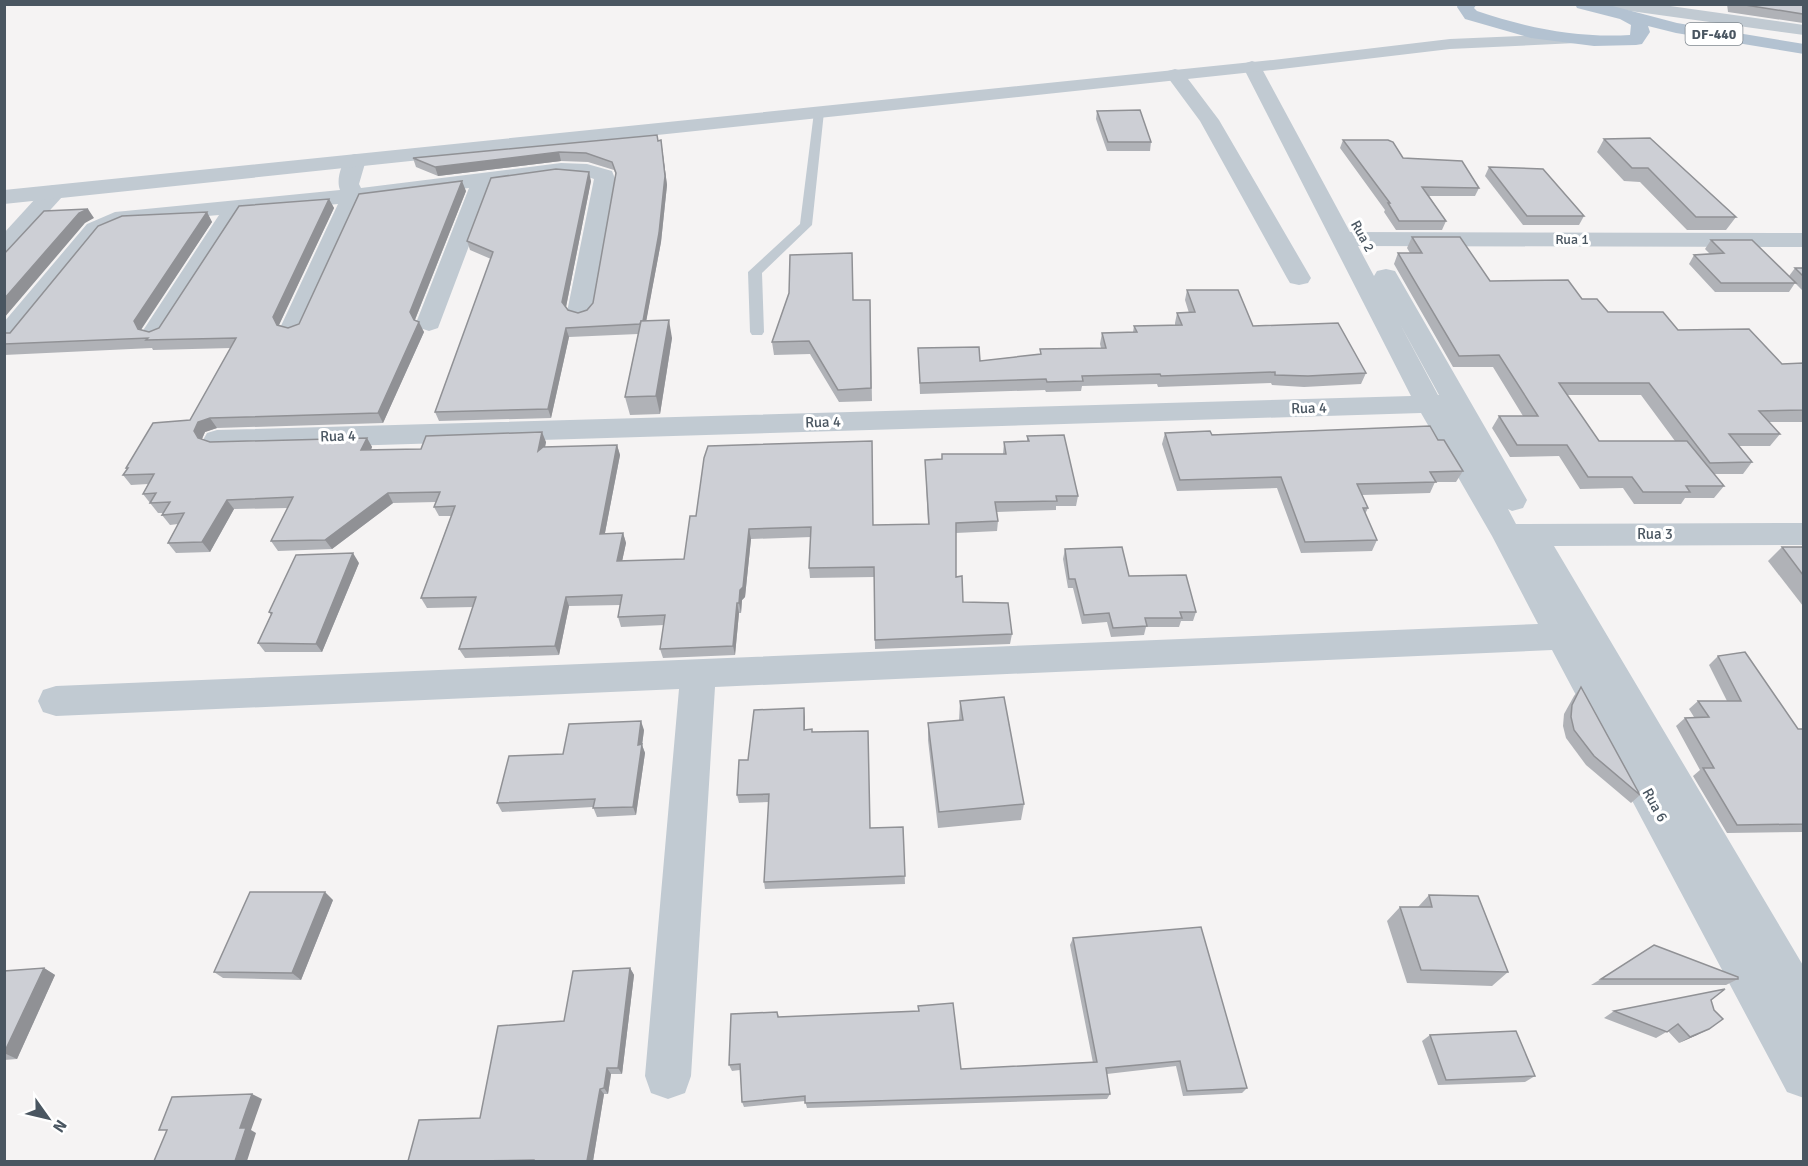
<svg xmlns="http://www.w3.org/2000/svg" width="1808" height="1166" viewBox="0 0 1808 1166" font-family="Signika,sans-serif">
<rect width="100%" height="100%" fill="#f5f3f3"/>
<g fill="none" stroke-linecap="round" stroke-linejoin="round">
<polygon fill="#c1cad2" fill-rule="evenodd" points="819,109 824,112 812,225 762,273 764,332 762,335 752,335 750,332 748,272 800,224 814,112"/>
<g fill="#c1cad2" fill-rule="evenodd">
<polygon points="1608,4 1656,4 1804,25 1804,35 1616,9"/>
<path d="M 1252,61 L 1258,63 L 1261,67 L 1350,232 L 1804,233 L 1804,247 L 1358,246 L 1374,276 L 1377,271 L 1386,269 L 1395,271 L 1527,500 L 1523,508 L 1512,511 L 1508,509 L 1516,524 L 1804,523 L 1804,545 L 1554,546 L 1804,967 L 1804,1098 L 1787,1092 L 1552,650 L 715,687 L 691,1076 L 685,1093 L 668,1099 L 651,1093 L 645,1076 L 679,689 L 56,716 L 43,712 L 38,701 L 43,690 L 56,686 L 1538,624 L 1492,536 L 1421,413 L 217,450 L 207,447 L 203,440 L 207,433 L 217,430 L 1411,396 L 1243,67 L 1246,63 ZM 1400,324 L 1439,395 L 1438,395 Z"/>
<polygon points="1175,69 1182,71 1219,120 1311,278 1308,283 1299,285 1290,283 1287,278 1200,121 1166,75 1168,71"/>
<path d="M 355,154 L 362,156 L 366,160 L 359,184 L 361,188 L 561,163 L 587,164 L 612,171 L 616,181 L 593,312 L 589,317 L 580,320 L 571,317 L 567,312 L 594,179 C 569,168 519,181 492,185 L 438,328 L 429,331 L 420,328 L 416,323 L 469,188 L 362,201 L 302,333 L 293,336 L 284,333 L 280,328 L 338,204 L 243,213 L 164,337 L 155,340 L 146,337 L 142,332 L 219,215 L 127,223 L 103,234 L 16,341 L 4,342 L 4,322 L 87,224 L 115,212 L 340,190 C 336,180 341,164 348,156 Z"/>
<polygon points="54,185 62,187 65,192 62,197 12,252 4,254 4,233 46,187"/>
</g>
<polygon fill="#c1cad2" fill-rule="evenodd" points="1570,34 1576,35 1579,39 1576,43 1450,49 1273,70 4,204 4,190 1273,60 1450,39"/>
<path fill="#b3c2d1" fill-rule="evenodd" d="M 1458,4 L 1477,4 L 1474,8 L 1477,11 C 1527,28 1577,38 1630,35 L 1631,25 L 1620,19 L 1577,8 L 1575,4 L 1605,4 L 1677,23 L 1804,44 L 1804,54 L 1676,33 L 1648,26 L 1650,32 L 1642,44 L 1636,45 L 1594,46 L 1531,38 L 1465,19 L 1457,7 Z"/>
</g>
<g fill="#b0b2b7" fill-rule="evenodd">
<polygon points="1727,4 1803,4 1803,23 1728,12"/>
<polygon points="1097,111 1151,142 1150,151 1107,151 1096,119"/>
<polygon points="1604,139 1736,217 1726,230 1687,230 1640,182 1624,181 1597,152"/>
<polygon points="661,140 667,185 661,242 646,321 672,338 660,414 630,415 625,397 638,334 569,337 551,418 439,421 435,412 491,259 470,250 467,241 591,181 566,307 568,310 578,313 587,310 593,303 616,175 614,170 588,162 561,161 438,176 416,167 413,158"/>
<polygon points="1343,140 1403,158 1479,188 1475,196 1429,196 1446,221 1442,230 1396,230 1384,212 1385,210 1340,148"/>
<polygon points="1489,167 1584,216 1579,225 1523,225 1485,176"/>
<polygon points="466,191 415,320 424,332 383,423 217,428 205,432 202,439 210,442 367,438 372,447 371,450 421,449 546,442 545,447 617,445 620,455 605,533 623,533 626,543 622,561 684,559 690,516 874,525 928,524 925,460 941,459 1003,454 1004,442 1027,441 1027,436 1078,496 1076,506 1056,506 1056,510 997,512 998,521 997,531 956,533 956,577 963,602 1012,634 1010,644 875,649 874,577 810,578 809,568 811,537 751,539 745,597 742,600 741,613 739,613 735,655 663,658 660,649 664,625 621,627 618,617 620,605 569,606 559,655 465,658 459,649 473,607 427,608 421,598 451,516 439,516 434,507 436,502 393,503 332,549 278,551 271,541 288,508 234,509 210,552 176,553 168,543 178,524 170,525 162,515 163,513 158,513 143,494 148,484 131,485 123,475 127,469 126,468 190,420 231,348 153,350 152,348 4,355 4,333 10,333 207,212 212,222 141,330 149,332 159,328 329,199 334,208 279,325 288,328 299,324"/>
<path d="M 1412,237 L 1490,281 L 1582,299 L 1608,312 L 1678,330 L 1782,364 L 1803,363 L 1803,422 L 1769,422 L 1780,434 L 1770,446 L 1739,446 L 1752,462 L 1743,474 L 1714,474 L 1724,486 L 1714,498 L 1685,498 L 1681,504 L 1634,504 L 1623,488 L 1580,489 L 1559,456 L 1510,457 L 1492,428 L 1499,416 L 1523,416 L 1493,367 L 1453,367 L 1394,264 L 1398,253 L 1410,253 L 1407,248 ZM 1567,395 L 1641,395 L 1675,441 L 1599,441 Z"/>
<polygon points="1711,240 1789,276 1795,268 1803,268 1803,291 1795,283 1789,292 1715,292 1689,264 1694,255 1710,254 1705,249"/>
<polygon points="1187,290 1253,326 1366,373 1361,384 1304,387 1272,385 1271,383 1158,387 1157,384 1082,386 1081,391 1046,392 1045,390 920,394 918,348 980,361 1040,354 1040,349 1101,348 1100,344 1102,333 1133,332 1134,326 1175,325 1175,323 1177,313 1189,313 1185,300"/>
<polygon points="853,300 870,300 872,401 839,402 810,354 774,355 772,342"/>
<polygon points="1165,433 1438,440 1463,471 1456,482 1435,482 1430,493 1362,495 1368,508 1365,514 1377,540 1372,551 1301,553 1277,488 1177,491 1162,444"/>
<polygon points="1782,547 1803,547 1803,606 1768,561"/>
<polygon points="1065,549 1129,576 1196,612 1193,621 1181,621 1179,627 1146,627 1144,635 1111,637 1107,622 1082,624 1073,588 1068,588 1063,559"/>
<polygon points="359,563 322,652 265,652 258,643 271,615 269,612"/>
<polygon points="1718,656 1798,729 1803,729 1803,832 1727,833 1693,776 1700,770 1676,726 1685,718 1694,717 1689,709 1698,701 1727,701 1709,665"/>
<polygon points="1581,687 1640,795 1631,803 1586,765 1566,738 1563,726 1564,714 1574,696"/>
<polygon points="960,701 1024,804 1021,820 938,828 928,740 928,723 959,721"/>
<polygon points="805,717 805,730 812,732 870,828 903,827 905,884 765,889 764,882 769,802 739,803 737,795 748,760"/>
<polygon points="644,730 642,745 645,753 636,815 597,817 593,807 502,812 497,803 563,754"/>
<polygon points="1429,895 1508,972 1492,986 1407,983 1387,921 1400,907 1418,907"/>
<polygon points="333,900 301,980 223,978 214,972"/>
<polygon points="1073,938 1247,1088 1242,1093 1183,1096 1176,1066 1107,1074 1110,1094 1107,1099 807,1108 805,1101 744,1107 742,1102 740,1070 732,1071 729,1065 777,1012 779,1017 918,1011 918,1006 961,1069 1093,1063 1070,945"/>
<polygon points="44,968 55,975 17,1059 4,1060 4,971"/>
<polygon points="630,968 634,975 622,1074 611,1074 608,1094 604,1094 593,1161 408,1161 480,1118 564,1021"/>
<polygon points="1601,979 1738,979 1726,985 1591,985"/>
<polygon points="1711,1000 1697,1035 1679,1043 1668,1031 1656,1038 1604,1018 1614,1011"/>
<polygon points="1430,1035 1535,1076 1525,1082 1438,1085 1422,1041"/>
</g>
<g fill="#909195">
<polygon points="661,140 667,185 661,242 644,333 642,324"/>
<polygon points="559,152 561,161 438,176 435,167"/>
<polygon points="589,172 591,181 565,312 562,302"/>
<polygon points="462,181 466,191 414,322 410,312"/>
<polygon points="329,199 334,208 278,327 273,317"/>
<polygon points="88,209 94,218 85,223 4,318 4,299 79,213"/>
<polygon points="207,212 212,222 140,331 144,338 134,321"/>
<polygon points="669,320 672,338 660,414 656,396"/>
<polygon points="419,322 424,332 383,423 378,413"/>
<polygon points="566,328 569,337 551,418 548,409"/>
<polygon points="210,418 217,428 205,432 201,441 205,448 194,431 198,422"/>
<polygon points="542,432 546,442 542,461 538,451"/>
<polygon points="367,438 372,447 366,460 361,450"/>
<polygon points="617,445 620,455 603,543 600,534"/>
<polygon points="388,493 393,503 332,549 325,540"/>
<polygon points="227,500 234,509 210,552 202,542"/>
<polygon points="749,529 751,539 745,597 742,600 741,613 739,603 740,590"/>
<polygon points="623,533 626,543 620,571 617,561"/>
<polygon points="353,553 359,563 322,652 316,644"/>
<polygon points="566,597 569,606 559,655 555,646"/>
<polygon points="737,603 739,613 735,655 733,646"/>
<polygon points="804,708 805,717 805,738 804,730"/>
<polygon points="641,721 644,730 642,745 645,753 636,815 633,807 638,745"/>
<polygon points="325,892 333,900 301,980 292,973"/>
<polygon points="44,968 55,975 17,1059 4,1053"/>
<polygon points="630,968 634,975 622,1074 618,1068"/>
<polygon points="1709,1029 1697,1035 1679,1043 1690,1037"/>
<polygon points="607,1068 611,1074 608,1094 604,1088"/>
<polygon points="600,1089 604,1094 593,1161 587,1161"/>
<polygon points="252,1094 262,1099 251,1130 256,1133 247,1161 235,1161 240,1128"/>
</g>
<g fill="#cdcfd5" stroke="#909195" stroke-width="1.5">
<polygon points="1739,4 1803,4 1803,14"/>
<polygon points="1140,110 1151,142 1108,142 1097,111"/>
<polygon points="657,135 658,141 661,140 665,176 659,233 643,321 641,321 640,324 566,328 548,409 435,412 493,252 467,241 491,178 556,169 589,172 562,302 568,310 578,313 587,310 593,303 616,173 612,162 586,153 559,152 435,167 413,158"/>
<polygon points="1650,138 1736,217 1696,217 1648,168 1632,168 1604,139"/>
<polygon points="1343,140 1388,140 1393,142 1403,158 1462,161 1479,188 1422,187 1446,221 1399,221 1388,203 1390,203"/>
<polygon points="1489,167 1543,169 1584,216 1527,216"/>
<polygon points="462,181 410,312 414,320 419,322 378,413 210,418 198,422 194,431 198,438 210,442 367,438 361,450 421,449 426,436 542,432 538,451 543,447 617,445 600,534 623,533 617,561 684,559 690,516 696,516 704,458 708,446 872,441 873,525 929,524 925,460 942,459 942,454 1006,454 1004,442 1029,441 1027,436 1064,435 1078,496 1056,496 1057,501 995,502 998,521 956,523 956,577 962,576 963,602 1008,603 1012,634 875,640 874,567 809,568 811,527 749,529 743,587 740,590 739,603 737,603 733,646 660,649 665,615 618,617 622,595 566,597 555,646 459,649 476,597 421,598 455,506 434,507 440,492 388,493 325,540 271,541 293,497 227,500 202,542 168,543 184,513 162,515 170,502 150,503 156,493 143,494 154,474 123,475 128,468 126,468 153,423 190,420 236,338 146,340 148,338 4,344 4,333 10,333 98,226 122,216 207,212 134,321 138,329 149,332 159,328 239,206 329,199 273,317 277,325 288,328 299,324 359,194"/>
<polygon points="88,209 79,213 4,299 4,258 5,257 4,258 4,254 44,211"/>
<polygon points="1412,237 1460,237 1490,281 1568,280 1582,299 1597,299 1608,312 1663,312 1678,330 1749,329 1782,364 1803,363 1803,410 1759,411 1780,434 1729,434 1752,462 1710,463 1649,383 1559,383 1599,441 1687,441 1724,486 1686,486 1690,492 1643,492 1632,477 1588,477 1567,445 1517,445 1499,416 1538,416 1499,355 1459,356 1398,253 1422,253"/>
<polygon points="1711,240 1752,240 1796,283 1721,283 1694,255 1724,253"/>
<polygon points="852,253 853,300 870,300 871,388 838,390 809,341 772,342 789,293 790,255"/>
<polygon points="1795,268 1803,268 1803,276"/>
<polygon points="1187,290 1238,290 1253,326 1338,323 1366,373 1308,376 1275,375 1275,372 1161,376 1160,374 1082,376 1083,381 1047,382 1046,379 920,383 918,348 979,347 980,361 1041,354 1040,349 1106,348 1102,333 1137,332 1134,326 1182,325 1177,313 1195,312"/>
<polygon points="669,320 656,396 625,397 641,321"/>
<polygon points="1430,426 1438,440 1444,440 1463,471 1430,472 1436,482 1357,484 1368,508 1363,508 1377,540 1305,542 1281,477 1180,480 1165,433 1210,431 1212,435"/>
<polygon points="1122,547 1129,576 1186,575 1196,612 1180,612 1182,618 1145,618 1147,626 1113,628 1109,613 1084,615 1075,579 1069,579 1065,549"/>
<polygon points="1782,547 1803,547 1803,575"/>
<polygon points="353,553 316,644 258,643 272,613 269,612 296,555"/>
<polygon points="1745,652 1798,729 1803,729 1803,824 1737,825 1703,768 1714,768 1685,718 1709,717 1698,701 1741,701 1718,656"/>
<polygon points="1581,687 1640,795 1594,756 1574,730 1571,717 1572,705"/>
<polygon points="1004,697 1024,804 939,812 928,723 963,720 960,701"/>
<polygon points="804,708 804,730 812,729 812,732 868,731 870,828 903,827 905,876 764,882 769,794 737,795 739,760 748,760 754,710"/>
<polygon points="641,721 638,745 642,744 633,807 593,808 595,799 497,803 509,756 563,754 569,724"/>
<polygon points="250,892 325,892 292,973 214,972"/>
<polygon points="1429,895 1478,896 1508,972 1421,970 1400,907 1432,907"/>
<polygon points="1201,927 1247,1088 1187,1091 1180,1061 1106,1068 1110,1094 805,1103 805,1096 742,1102 740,1064 729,1065 731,1014 777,1012 778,1017 919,1011 918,1006 953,1003 961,1069 1097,1062 1073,938"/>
<polygon points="1654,945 1738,977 1738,979 1601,979"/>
<polygon points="44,968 4,1053 4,971"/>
<polygon points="630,968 618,1068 607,1068 604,1088 600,1089 587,1161 534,1161 534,1160 473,1161 408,1161 419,1120 480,1118 498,1026 564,1021 573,971"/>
<polygon points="1725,989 1711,1000 1714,1010 1723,1019 1709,1029 1690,1037 1678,1024 1667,1032 1614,1011"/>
<polygon points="1516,1031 1535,1076 1446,1080 1430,1035"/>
<polygon points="252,1094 240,1128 246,1128 235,1161 154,1161 167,1130 159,1130 172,1097"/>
</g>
<g text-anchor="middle" stroke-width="6" stroke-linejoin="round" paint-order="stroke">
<rect fill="#fff" stroke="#808990" stroke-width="1.5" x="1685.5" y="23" width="57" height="22" rx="4.5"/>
<g font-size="14" font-weight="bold" fill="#4a5661">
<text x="1714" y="39">DF-440</text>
</g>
<g font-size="14" fill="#4a5661" stroke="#fff">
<text transform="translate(1363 236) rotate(61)" y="5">Rua 2</text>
<text x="1572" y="244">Rua 1</text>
</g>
<g font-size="15" fill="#4a5661" stroke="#fff">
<text transform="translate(1309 408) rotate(-2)" y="5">Rua 4</text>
<text transform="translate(823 422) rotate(-2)" y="5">Rua 4</text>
<text transform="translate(338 436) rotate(-2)" y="5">Rua 4</text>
<text x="1655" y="539">Rua 3</text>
<text transform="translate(1655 805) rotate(61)" y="5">Rua 6</text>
</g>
</g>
<rect width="1808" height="1166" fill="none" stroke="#4a5661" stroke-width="12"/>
<g transform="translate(48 1118) rotate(124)" stroke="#ffffff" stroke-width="4.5" paint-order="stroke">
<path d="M0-4.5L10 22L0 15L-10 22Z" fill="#4a5661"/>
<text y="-9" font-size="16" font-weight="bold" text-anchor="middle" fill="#4a5661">N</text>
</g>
</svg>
